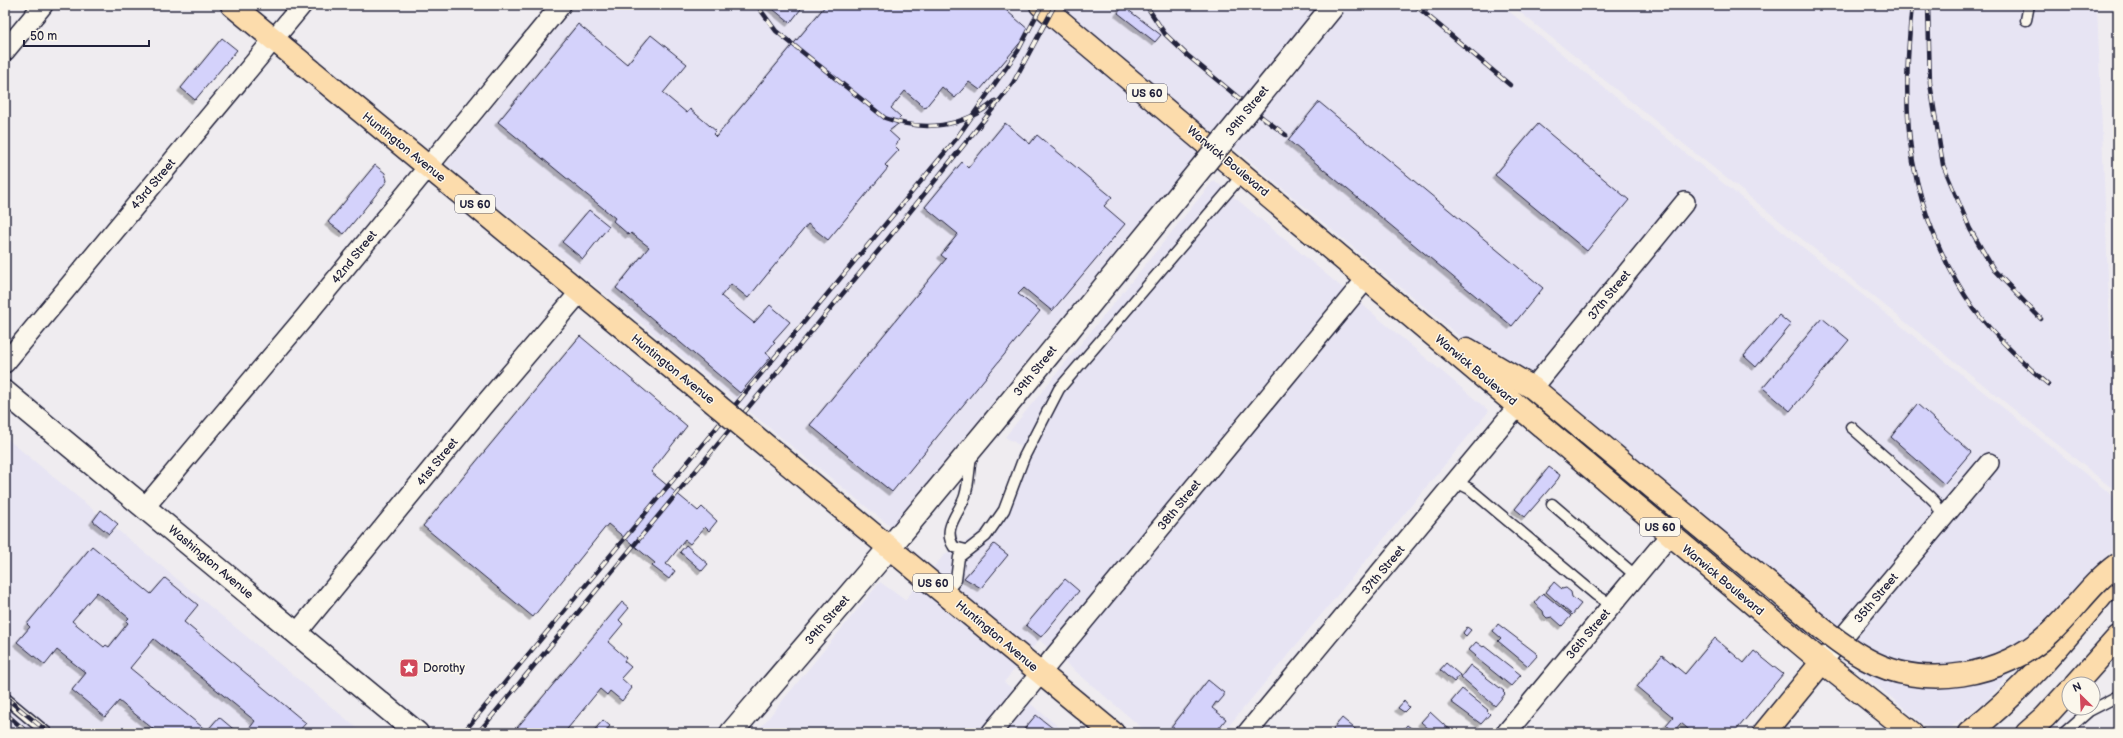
<svg xmlns="http://www.w3.org/2000/svg" width="2123" height="738" viewBox="0 0 2123 738" font-family="'Balsamiq Sans',sans-serif">
<defs>
<filter id="shadow"><feDropShadow dx="-3.5" dy="3.5" stdDeviation="0" flood-color="#0004"/></filter>
</defs>
<rect width="100%" height="100%" fill="#efecf0"/>
<filter id="ink" filterUnits="userSpaceOnUse"><feTurbulence type="fractalNoise" baseFrequency=".025" numOctaves="2"/><feDisplacementMap in="SourceGraphic" scale="8" xChannelSelector="R" yChannelSelector="G"/><feConvolveMatrix kernelMatrix="1 2 1 2 8 2 1 2 1" color-interpolation-filters="sRGB"/></filter>
<g filter="url(#ink)">
<g fill="#e7e4f3">
<polygon points="576,5 1501,5 2118,500 2118,542 1986,702 1943,733 1934,733 1215,132 891,527 446,164"/>
<polygon points="1511,5 2097,5 2111,354 2118,360 2118,493"/>
<polygon points="1214,180 1489,411 1326,609 1223,733 1148,733 1039,640 1004,682 1066,733 756,733 880,582 905,600 945,554 972,538 992,520 1005,491 1021,446 1005,437"/>
<polygon points="5,437 183,584 363,733 5,733"/>
</g>
<g fill="#d4d2fb" stroke="#22223b" fill-rule="evenodd" filter="url(#shadow)">
<polygon points="768,5 804,5 790,23"/>
<polygon points="826,5 1000,5 1030,31 980,90 969,82 955,98 942,87 925,108 905,91 891,108 901,117 896,122 898,124 889,131 899,140 895,146 899,150 885,165 888,168 828,240 808,224 748,298 731,284 721,296 754,323 770,305 790,322 773,341 775,342 766,353 771,357 740,393 616,288 649,247 631,233 629,235 613,221 615,218 498,122 578,24 627,64 651,35 687,64 663,93 687,113 690,109 716,131 713,134 716,137"/>
<polygon points="1123,6 1161,35 1155,42 1118,13"/>
<polygon points="222,38 237,50 195,100 181,88"/>
<polygon points="1319,102 1543,288 1512,326 1288,140"/>
<polygon points="1005,123 1030,144 1037,135 1112,197 1104,206 1125,224 1052,311 1024,288 1018,294 1040,311 892,492 810,425 946,259 941,255 958,234 925,207 962,162 968,168"/>
<polygon points="1538,124 1629,200 1587,251 1495,175"/>
<polygon points="375,165 385,173 387,181 344,234 328,222"/>
<polygon points="589,210 609,226 583,259 562,242"/>
<polygon points="1779,315 1791,325 1756,367 1744,356"/>
<polygon points="1822,318 1849,340 1790,411 1763,388"/>
<polygon points="580,336 687,426 651,472 698,511 702,507 717,521 709,531 705,527 690,544 685,540 670,559 666,564 675,571 669,579 652,566 655,563 608,524 533,617 423,526"/>
<polygon points="1917,404 1971,452 1944,484 1891,437"/>
<polygon points="1549,467 1560,475 1558,479 1525,517 1515,509"/>
<polygon points="101,510 118,524 109,534 93,521"/>
<polygon points="994,544 1008,555 981,588 964,578"/>
<polygon points="686,545 708,564 702,571 680,552"/>
<path d="M 92,546 L 151,594 L 165,578 L 198,605 L 184,622 L 306,723 L 297,733 L 246,733 L 255,721 L 154,639 L 130,668 L 207,731 L 219,717 L 238,733 L 158,733 L 119,701 L 105,717 L 72,690 L 86,673 L 57,650 L 45,665 L 17,642 L 30,627 L 27,624 ZM 97,592 L 129,618 L 126,621 L 128,623 L 109,647 L 106,645 L 104,647 L 72,621 Z"/>
<polygon points="1065,579 1079,591 1041,637 1026,625"/>
<polygon points="1554,582 1562,589 1566,588 1571,592 1572,597 1581,604 1572,615 1546,592"/>
<polygon points="1543,593 1571,616 1562,626 1552,617 1547,618 1544,615 1543,611 1534,603"/>
<polygon points="622,602 629,608 619,620 623,624 608,642 626,658 624,661 631,667 621,678 632,688 622,701 610,691 607,695 600,689 564,733 521,733 516,729"/>
<polygon points="1498,624 1536,653 1537,656 1528,666 1498,641 1501,638 1493,631"/>
<polygon points="1467,627 1471,630 1466,636 1463,633"/>
<polygon points="1715,638 1744,663 1754,651 1783,674 1734,733 1693,733 1681,723 1674,731 1666,725 1673,717 1637,687 1662,655 1685,674"/>
<polygon points="1476,642 1483,647 1484,646 1521,675 1511,686 1475,657 1476,656 1469,650"/>
<polygon points="1446,663 1460,675 1454,682 1440,670"/>
<polygon points="1470,665 1504,691 1503,692 1505,694 1495,706 1461,677"/>
<polygon points="1208,680 1224,693 1224,696 1218,703 1216,702 1212,708 1226,719 1215,733 1167,733"/>
<polygon points="1462,689 1488,710 1487,711 1490,714 1481,724 1451,702"/>
<polygon points="1404,701 1409,707 1404,712 1398,708"/>
<polygon points="1430,712 1444,725 1456,733 1428,733 1427,732 1429,729 1421,722"/>
<polygon points="1036,715 1059,733 1021,733"/>
<polygon points="1342,718 1360,733 1336,733 1333,729"/>
<polygon points="603,720 610,726 604,733 592,733"/>
<polygon points="1407,725 1415,731 1413,733 1400,733"/>
</g>
<g fill="none" stroke-linecap="round" stroke-linejoin="round">
<g stroke="#22223b" stroke-width="13">
<g id="service">
<polyline points="2026,20 2029,5"/>
<polyline points="1851,427 1929,496 1935,502 1943,518"/>
<polyline points="1456,482 1470,489 1596,595 1612,605"/>
<polyline points="1552,504 1636,576"/>
<path d="M 966,550 L 954,547 C 941,528 960,513 965,496 C 969,483 969,469 971,455"/>
<polyline points="945,593 956,580 959,557 986,536 1004,510 1024,457 1059,389 1243,174"/>
<polyline points="5,698 47,733"/>
<polyline points="2064,733 2089,711 2118,696"/>
</g>
</g>
<g stroke="#22223b" stroke-width="22">
<g id="minor">
<polyline points="5,51 43,5"/>
<polyline points="5,363 302,5"/>
<polyline points="1533,388 1685,202"/>
<polyline points="145,507 304,318 561,5"/>
<polyline points="296,634 483,406 580,292"/>
<polyline points="1822,662 1989,463"/>
<polyline points="991,733 1367,278"/>
<polyline points="1247,733 1518,406"/>
<polyline points="1506,733 1670,535"/>
</g>
</g>
<g stroke="#22223b" stroke-width="25">
<g id="tertiary">
<polyline points="5,392 417,733"/>
<polyline points="731,733 890,547"/>
</g>
</g>
<g stroke="#22223b" stroke-width="25">
<polyline id="secondary" points="890,547 993,423"/>
</g>
<g stroke="#22223b" stroke-width="25">
<g id="primary">
<polyline points="232,5 718,406"/>
<polyline points="1041,5 1822,662 1912,733"/>
<polyline points="1467,349 1533,388 1793,604"/>
<polyline points="752,434 1113,733"/>
<polyline points="2076,684 2118,637"/>
<polyline points="1764,733 1822,662"/>
<path d="M 1969,733 C 2026,689 2072,631 2118,576"/>
<polyline points="2027,733 2045,717 2069,691"/>
</g>
</g>
<use href="#service" stroke="#fbf7ec" stroke-width="10"/>
<use href="#minor" stroke="#fbf7ec" stroke-width="19"/>
<use href="#tertiary" stroke="#fbf7ec" stroke-width="22"/>
<use href="#secondary" stroke="#fbf7ec" stroke-width="22"/>
<use href="#primary" stroke="#fcdcac" stroke-width="22"/>
<g stroke="#22223b" stroke-width="4.5">
<g id="rail">
<path d="M 757,5 L 776,31 L 885,118 C 923,132 963,128 995,101"/>
<polyline points="1146,5 1165,34 1187,55 1263,118 1286,135"/>
<polyline points="1415,5 1510,85"/>
<path d="M 1912,5 C 1907,57 1904,110 1913,162 C 1922,213 1944,266 1974,309 C 1991,332 2026,366 2048,384"/>
<polyline points="1928,5 1930,83 1943,165 1970,229 1994,270 2041,319"/>
<polyline points="5,697 49,733"/>
<polyline points="5,713 28,733"/>
<polyline points="463,733 956,139 1018,51 1042,5"/>
<polyline points="478,733 884,244 1004,95 1013,83 1055,5"/>
</g>
</g>
<use href="#rail" stroke="#fbf7ec" stroke-width="3" stroke-dasharray="9" stroke-linecap="butt"/>
<g stroke="#22223b" stroke-width="25" stroke-linecap="butt">
<polyline id="secondary-bridge" points="993,423 1334,5"/>
</g>
<g stroke="#22223b" stroke-width="25" stroke-linecap="butt">
<g id="primary-bridge">
<polyline points="718,406 752,434"/>
<path d="M 1793,604 C 1816,624 1839,644 1866,659 C 1923,691 2003,677 2050,633 C 2074,611 2091,583 2118,564"/>
</g>
</g>
<use href="#secondary-bridge" stroke="#fbf7ec" stroke-width="22"/>
<use href="#primary-bridge" stroke="#fcdcac" stroke-width="22"/>
</g>
</g>
<defs>
<g id="sight-square" transform="scale(1)"><rect x="-9" y="-9" width="18" height="18" rx="4" fill="#d1495b" stroke="#fbf7ec"/><path d="M0-6L1.8-2.2L6-1.7L2.9 1.2L3.7 5.4L0 3.3L-3.7 5.4L-2.9 1.2L-6-1.7L-1.8-2.2Z" fill="#fff"/></g>
</defs>
<g fill-rule="evenodd">
<use href="#sight-square" x="409" y="668"/>
</g>
<g text-anchor="middle" stroke-width="3" stroke-linejoin="round" paint-order="stroke">
<g fill="#fbf7ec" stroke="#636270" stroke-width="1">
<rect x="1127" y="84" width="40" height="18" rx="3"/>
<rect x="455" y="195" width="40" height="18" rx="3"/>
<rect x="1640" y="518" width="40" height="18" rx="3"/>
<rect x="913" y="574" width="40" height="18" rx="3"/>
</g>
<g font-size="11" font-weight="bold" fill="#22223b">
<text x="1147" y="97">US 60</text>
<text x="475" y="208">US 60</text>
<text x="1660" y="531">US 60</text>
<text x="933" y="587">US 60</text>
</g>
<g font-size="12" fill="#22223b" stroke="#fbf7ec">
<text transform="translate(1247 111) rotate(-51)" y="4">39th Street</text>
<text transform="translate(404 147) rotate(39)" y="4">Huntington Avenue</text>
<text transform="translate(1228 161) rotate(40)" y="4">Warwick Boulevard</text>
<text transform="translate(153 184) rotate(-50)" y="4">43rd Street</text>
<text transform="translate(354 257) rotate(-51)" y="4">42nd Street</text>
<text transform="translate(1609 295) rotate(-51)" y="4">37th Street</text>
<text transform="translate(673 369) rotate(39)" y="4">Huntington Avenue</text>
<text transform="translate(1476 370) rotate(40)" y="4">Warwick Boulevard</text>
<text transform="translate(1035 371) rotate(-51)" y="4">39th Street</text>
<text transform="translate(437 462) rotate(-51)" y="4">41st Street</text>
<text transform="translate(1179 505) rotate(-51)" y="4">38th Street</text>
<text transform="translate(211 562) rotate(40)" y="4">Washington Avenue</text>
<text transform="translate(1383 570) rotate(-50)" y="4">37th Street</text>
<text transform="translate(1723 580) rotate(40)" y="4">Warwick Boulevard</text>
<text transform="translate(1876 598) rotate(-50)" y="4">35th Street</text>
<text transform="translate(827 620) rotate(-49)" y="4">39th Street</text>
<text transform="translate(1588 634) rotate(-50)" y="4">36th Street</text>
<text transform="translate(997 636) rotate(40)" y="4">Huntington Avenue</text>
</g>
<g font-size="12" fill="#22223b" stroke="#fbf7ec" text-anchor="start">
<text x="423" y="672">Dorothy</text>
</g>
</g>
<rect width="2123" height="738" fill="none" stroke="#fbf7ec" stroke-width="20"/>
<rect x="10" y="10" width="2103" height="718" fill="none" stroke="#22223b" stroke-width="1.5" filter="url(#ink)"/>
<g transform="translate(2081 696) rotate(336)"><circle r="19" fill="#fbf7ec" stroke="#a4a2a5"/>
<path d="M0-3L7 15L0 10L-7 15Z" fill="#d1495b"/>
<text y="-6" font-size="11" font-weight="bold" text-anchor="middle" fill="#22223b">N</text>
</g>
<path d="M24 40v6h125v-6" fill="none" stroke="#22223b" stroke-width="2"/>
<text x="30" y="40" font-size="12" fill="#22223b" stroke="#fbf7ec" stroke-width="3" paint-order="stroke">50 m</text>
</svg>
